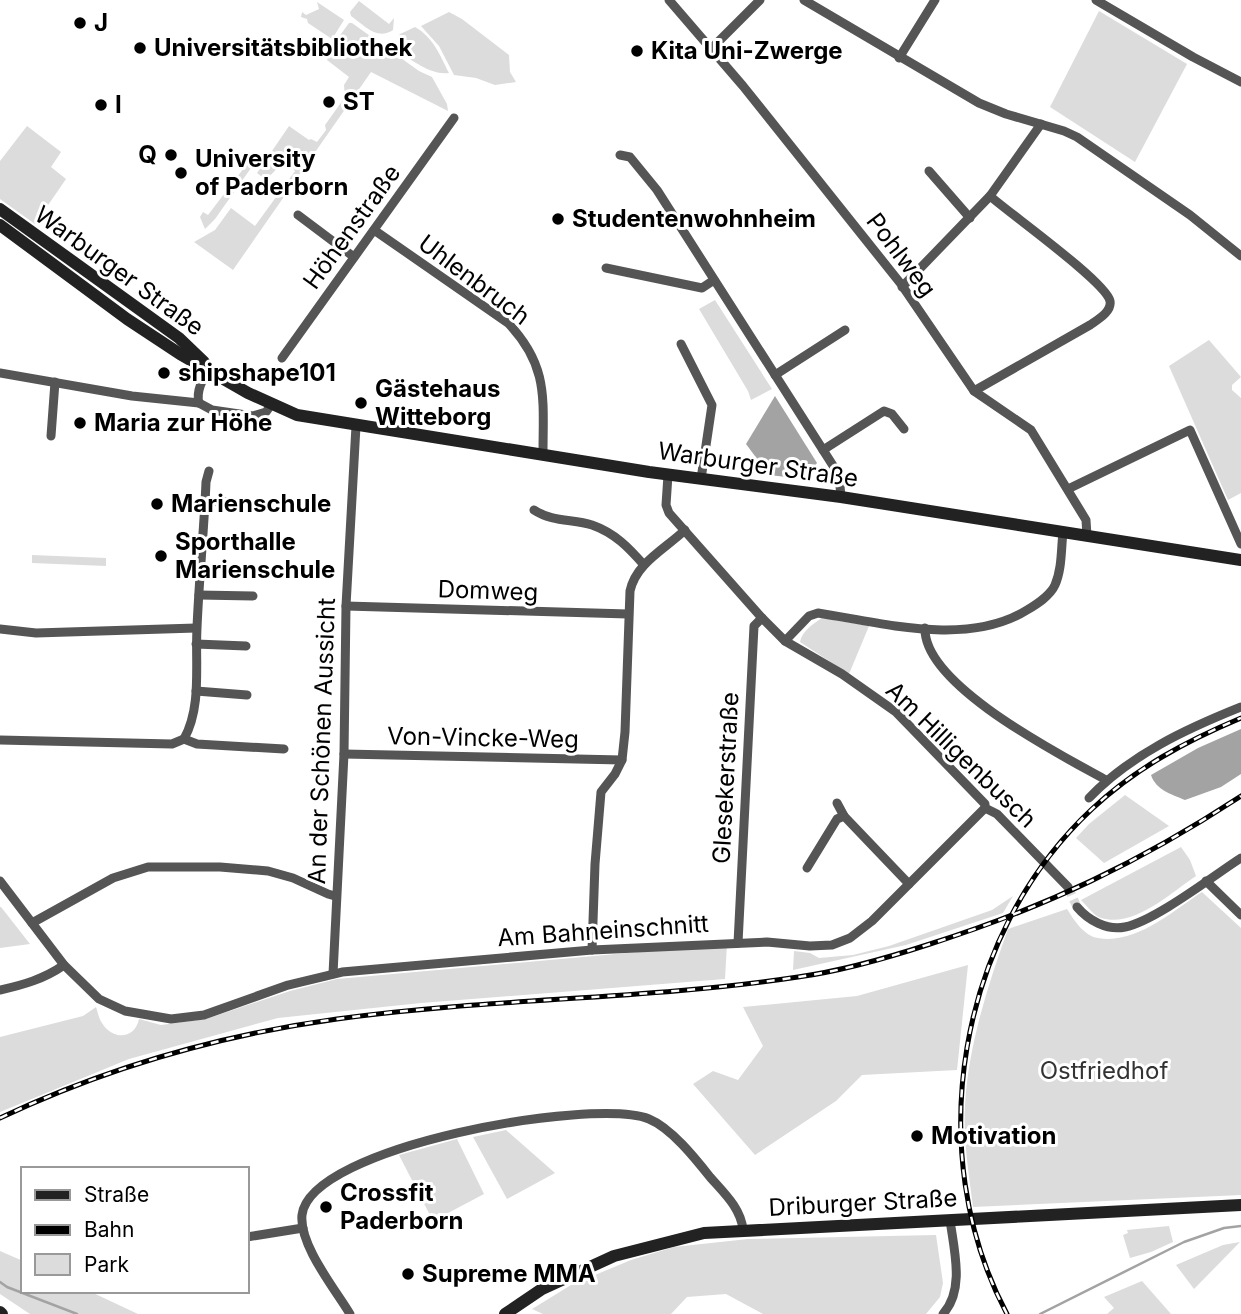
<svg xmlns="http://www.w3.org/2000/svg" width="1241" height="1314" viewBox="0 0 1241 1314" font-family="Inter,sans-serif">
<rect width="100%" height="100%" fill="#fff"/>
<g fill="#dcdcdc">
<path d="M 359,1 L 389,24 L 394,18 L 393,30 C 377,41 364,25 351,16 L 350,12 Z"/>
<polygon points="317,2 344,20 332,39 308,23 307,19 301,17 302,12 306,15 319,9"/>
<polygon points="1099,11 1187,64 1135,162 1050,107"/>
<polygon points="449,12 462,19 509,55 510,72 516,82 495,85 476,78 454,75 439,46 421,26"/>
<polygon points="349,23 352,23 419,71 432,77 447,104 448,111 371,72 233,270 194,242 215,230 231,208 255,226 295,171 286,159 266,180 257,173 289,126 309,140 311,139 317,142 326,130 325,125 345,97 344,85 349,77 327,60 330,49"/>
<path d="M 415,27 C 433,37 440,55 449,73 C 430,75 414,61 399,52 L 397,38 L 400,34 Z"/>
<polygon points="27,126 61,152 51,167 66,179 35,224 0,199 0,161"/>
<polygon points="247,164 251,168 215,219 205,229 200,217 203,212 208,215"/>
<polygon points="715,300 772,389 751,400 748,391 699,309"/>
<polygon points="1209,340 1241,377 1232,385 1232,390 1241,398 1241,493 1228,500 1169,366"/>
<polygon points="32,555 106,558 106,566 32,563"/>
<path d="M 822,618 L 869,626 L 849,674 L 800,642 C 802,631 813,624 822,618 Z"/>
<polygon points="1125,795 1169,826 1104,863 1076,838 1089,824"/>
<path d="M 1181,847 L 1190,860 L 1196,876 C 1170,893 1135,928 1101,918 C 1094,916 1087,906 1081,900 Z"/>
<path d="M 1202,892 L 1241,928 L 1241,1195 L 973,1207 C 969,1174 963,1140 965,1106 C 968,1046 988,985 1008,929 L 1067,909 C 1074,920 1084,936 1098,938 C 1135,945 1173,911 1202,892 Z"/>
<polygon points="1013,896 1003,913 906,945 793,970 794,951 810,953 819,958 853,955 889,946 992,910"/>
<polygon points="0,907 1,907 30,944 0,948"/>
<path d="M 727,944 L 725,979 L 421,1003 L 278,1018 L 129,1059 L 0,1112 L 0,1037 L 83,1016 L 96,1007 C 98,1013 99,1019 102,1023 C 113,1041 135,1039 139,1019 L 161,1025 L 206,1019 L 290,991 L 337,979 Z"/>
<polygon points="968,965 957,1070 862,1075 836,1101 755,1155 693,1084 713,1071 738,1080 763,1046 743,1007 857,996"/>
<polygon points="506,1130 555,1173 507,1199 473,1137"/>
<polygon points="457,1139 484,1194 433,1221 399,1155"/>
<polygon points="1169,1226 1173,1242 1151,1252 1130,1258 1123,1235 1128,1233 1127,1230"/>
<polygon points="936,1235 943,1283 940,1297 926,1314 763,1314 726,1294 687,1297 671,1314 543,1314 532,1309 571,1285 631,1260 674,1247 748,1239"/>
<polygon points="1240,1242 1194,1289 1176,1265 1223,1245"/>
<polygon points="0,1251 23,1261 23,1291 89,1291 138,1314 30,1314 0,1294"/>
<polygon points="1142,1281 1171,1314 1107,1314 1114,1308 1104,1297"/>
</g>
<g fill="#a3a3a3">
<polygon points="775,396 817,463 804,479 769,475 746,444"/>
<path d="M 1241,729 L 1241,774 L 1221,787 L 1185,800 C 1171,794 1156,790 1151,775 L 1198,748 Z"/>
</g>
<g fill="none" stroke-linecap="round" stroke-linejoin="round">
<g stroke="#a3a3a3" stroke-width="2.5">
<polyline points="0,1282 7,1287 77,1314"/>
<polyline points="1040,1314 1184,1242 1224,1228 1241,1226"/>
</g>
<polyline stroke="#d9d9d9" stroke-width="9" stroke-dasharray="9 4.5" stroke-linecap="butt" points="1068,887 1077,907"/>
<g stroke="#555" stroke-width="9">
<polyline points="669,0 743,86 901,284 974,391 1031,430 1086,520 1087,536"/>
<polyline points="804,0 979,103 1006,114 1064,131 1077,137 1190,215 1241,256"/>
<polyline points="1096,0 1193,57 1241,82"/>
<polyline points="712,48 760,0"/>
<polyline points="899,58 935,0"/>
<polyline points="620,155 630,157 657,190 839,475 841,497"/>
<polyline points="929,171 970,218"/>
<polyline points="298,215 354,257"/>
<path d="M 374,230 L 508,323 C 549,366 543,399 543,454"/>
<polyline points="606,268 702,288 714,280"/>
<polyline points="902,287 990,196 1041,124"/>
<polyline points="681,344 712,405 701,479"/>
<polyline points="282,358 454,118"/>
<polyline points="0,373 132,396 199,403 212,410 253,416 266,412 271,405"/>
<polyline points="775,375 845,330"/>
<path d="M 974,391 L 1090,325 C 1097,320 1112,312 1110,301 C 1106,282 1009,213 990,196"/>
<path d="M 199,403 C 196,392 202,378 210,370"/>
<polyline points="51,436 55,382"/>
<polyline points="823,450 884,411 892,414 904,429"/>
<polyline points="668,475 666,505 669,513 762,618 785,641 842,674 896,712 985,804 985,808 997,814 1068,887"/>
<polyline points="1068,489 1190,430 1241,544"/>
<polyline points="205,501 243,503"/>
<path d="M 534,510 C 552,522 573,519 592,525 C 615,533 629,548 644,565"/>
<polyline points="199,595 253,596"/>
<polyline points="346,606 628,614"/>
<path d="M 925,628 C 923,685 1061,755 1106,780"/>
<polyline points="0,629 36,633 196,628"/>
<path d="M 785,641 L 809,616 L 818,613 C 883,623 968,647 1027,610 C 1037,604 1050,596 1055,585 C 1062,569 1061,550 1063,532"/>
<polyline points="196,644 246,646"/>
<polyline points="196,691 247,695"/>
<path d="M 184,739 C 202,707 195,664 197,628 C 199,579 204,531 206,482 L 209,471"/>
<polyline points="0,740 172,744 184,739 197,744 284,749"/>
<polyline points="344,754 622,760"/>
<path d="M 1089,798 C 1130,755 1186,729 1241,707"/>
<polyline points="837,803 844,816"/>
<polyline points="807,868 837,819 844,816 909,884"/>
<polyline points="0,881 64,965 99,999 125,1011 171,1019 204,1015 288,985 342,972 592,950 767,942 810,946 832,945 850,938 872,921 985,808"/>
<polyline points="1206,881 1241,915"/>
<path d="M 1077,907 C 1088,920 1107,931 1125,927 C 1155,921 1213,876 1241,858"/>
<polyline points="32,923 113,878 148,867 220,867 268,871 293,878 328,894 335,896"/>
<polyline points="738,943 754,626 762,618"/>
<path d="M 592,950 L 595,864 L 601,792 L 615,774 L 622,760 L 625,732 L 630,591 C 636,563 665,549 685,530"/>
<polyline points="333,974 344,754 346,606 356,426"/>
<path d="M 0,990 C 23,985 44,979 64,965"/>
<polyline points="247,1237 303,1228"/>
<path d="M 350,1314 C 335,1289 299,1245 302,1215 C 310,1146 593,1097 649,1119 C 671,1128 695,1158 710,1177 C 723,1192 741,1208 743,1230"/>
<path d="M 943,1314 C 965,1290 954,1250 950,1220"/>
</g>
<g stroke="#222" stroke-width="12">
<polyline points="0,209 179,338 204,362"/>
<polyline points="0,225 127,319 180,354 248,393 297,415 649,472 841,497 1241,560"/>
<polyline points="0,1312 2,1314"/>
<polyline points="505,1314 542,1289 614,1256 704,1233 1241,1205"/>
</g>
<g stroke="#000" stroke-width="5">
<g id="rail">
<path d="M 0,1118 C 106,1068 220,1035 337,1019 C 489,998 645,1000 798,977 C 842,971 887,958 930,944 C 1046,907 1140,862 1241,796"/>
<path d="M 1007,1314 C 921,1152 958,934 1092,809 C 1136,768 1186,741 1241,718"/>
</g>
</g>
<use href="#rail" stroke="#fff" stroke-width="2.5" stroke-dasharray="8" stroke-linecap="butt"/>
</g>
<g fill="#000" stroke="#fff" stroke-width="2.5">
<circle cx="80" cy="23" r="7"/>
<circle cx="140" cy="48" r="7"/>
<circle cx="637" cy="51" r="7"/>
<circle cx="329" cy="102" r="7"/>
<circle cx="101" cy="105" r="7"/>
<circle cx="171" cy="155" r="7"/>
<circle cx="181" cy="173" r="7"/>
<circle cx="558" cy="219" r="7"/>
<circle cx="164" cy="373" r="7"/>
<circle cx="361" cy="403" r="7"/>
<circle cx="80" cy="423" r="7"/>
<circle cx="157" cy="504" r="7"/>
<circle cx="161" cy="556" r="7"/>
<circle cx="917" cy="1136" r="7"/>
<circle cx="326" cy="1207" r="7"/>
<circle cx="408" cy="1274" r="7"/>
</g>
<g text-anchor="middle" stroke-width="6" stroke-linejoin="round" paint-order="stroke">
<g font-size="24" font-weight="bold" fill="#000" stroke="#fff" text-anchor="start">
<text x="94" y="31">J</text>
<text x="154" y="56">Universitätsbibliothek</text>
<text x="651" y="59">Kita Uni-Zwerge</text>
<text x="343" y="110">ST</text>
<text x="115" y="113">I</text>
<text x="157" y="163" text-anchor="end">Q</text>
<text x="195" y="167">University<tspan x="195" dy="28">of Paderborn</tspan></text>
<text x="572" y="227">Studentenwohnheim</text>
<text x="178" y="381">shipshape101</text>
<text x="375" y="397">Gästehaus<tspan x="375" dy="28">Witteborg</tspan></text>
<text x="94" y="431">Maria zur Höhe</text>
<text x="171" y="512">Marienschule</text>
<text x="175" y="550">Sporthalle<tspan x="175" dy="28">Marienschule</tspan></text>
<text x="931" y="1144">Motivation</text>
<text x="340" y="1201">Crossfit<tspan x="340" dy="28">Paderborn</tspan></text>
<text x="422" y="1282">Supreme MMA</text>
</g>
<g font-size="24" fill="#000" stroke="#fff">
<text transform="translate(352 227) rotate(-54)" y="8">Höhenstraße</text>
<text transform="translate(901 255) rotate(53)" y="8">Pohlweg</text>
<text transform="translate(119 271) rotate(36)" y="8">Warburger Straße</text>
<text transform="translate(474 280) rotate(37)" y="8">Uhlenbruch</text>
<text transform="translate(758 465) rotate(8)" y="8">Warburger Straße</text>
<text transform="translate(488 591) rotate(2)" y="8">Domweg</text>
<text transform="translate(483 738) rotate(1)" y="8">Von-Vincke-Weg</text>
<text transform="translate(322 741) rotate(-88)" y="8">An der Schönen Aussicht</text>
<text transform="translate(961 755) rotate(44)" y="8">Am Hilligenbusch</text>
<text transform="translate(726 778) rotate(-87)" y="8">Glesekerstraße</text>
<text transform="translate(603 931) rotate(-4)" y="8">Am Bahneinschnitt</text>
<text transform="translate(863 1203) rotate(-3)" y="8">Driburger Straße</text>
</g>
<g font-size="24" fill="#333" stroke="#fff">
<text x="1104" y="1079">Ostfriedhof</text>
</g>
</g>
<rect x="21" y="1167" width="228" height="126" fill="#ffffff" stroke="#999999" stroke-width="2"/>
<rect x="35" y="1190" width="35" height="10" fill="#222222" stroke="#999999" stroke-width="2"/>
<text x="84" y="1202" font-size="21" fill="#000000">Straße</text>
<rect x="35" y="1225" width="35" height="10" fill="#000000" stroke="#999999" stroke-width="2"/>
<text x="84" y="1237" font-size="21" fill="#000000">Bahn</text>
<rect x="35" y="1254" width="35" height="21" fill="#dcdcdc" stroke="#999999" stroke-width="2"/>
<text x="84" y="1272" font-size="21" fill="#000000">Park</text>
</svg>
